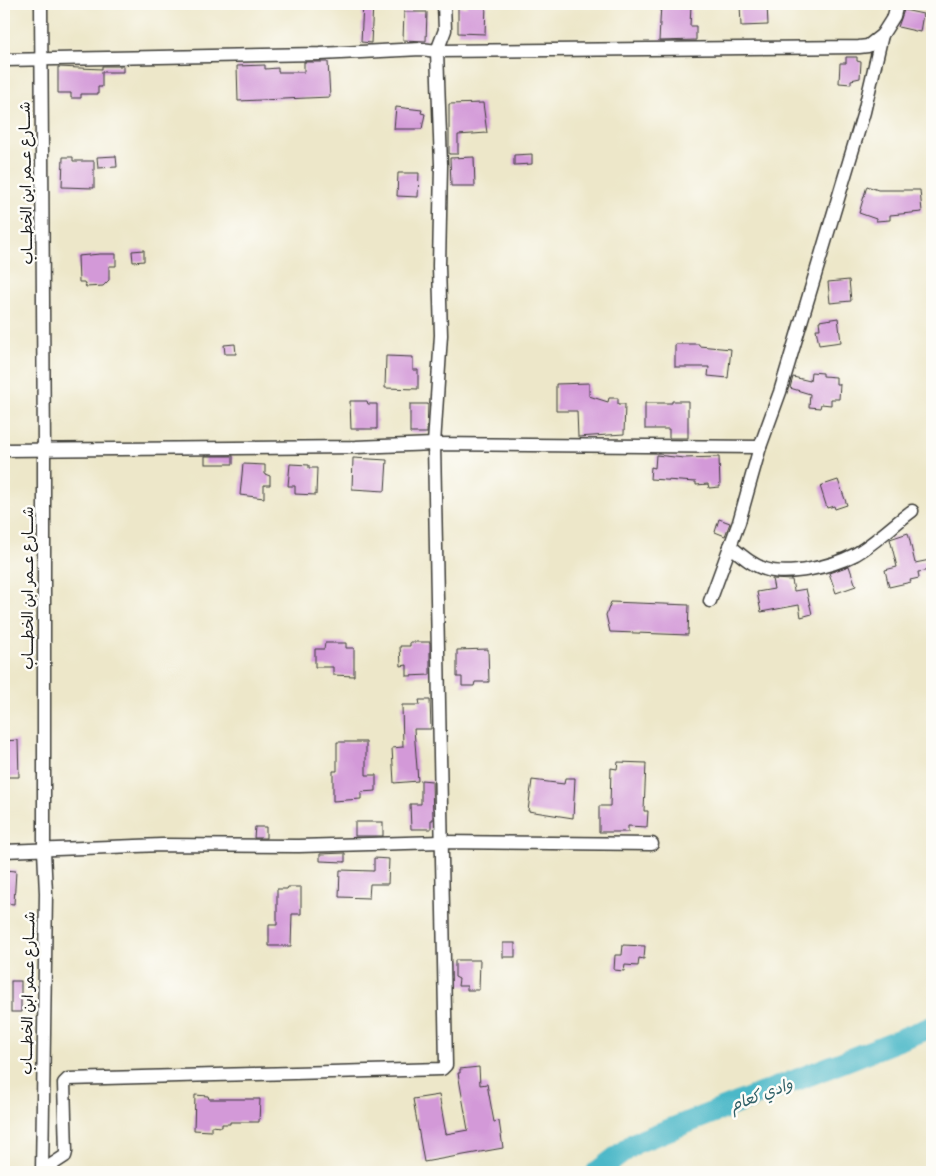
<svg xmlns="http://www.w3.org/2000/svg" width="936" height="1176" viewBox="0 0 936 1176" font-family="'Gochi Hand','Playpen Sans Arabic',sans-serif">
<rect width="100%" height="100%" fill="#fdfcf7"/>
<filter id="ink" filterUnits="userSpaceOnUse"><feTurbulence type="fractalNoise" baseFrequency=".02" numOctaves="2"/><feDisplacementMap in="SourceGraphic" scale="10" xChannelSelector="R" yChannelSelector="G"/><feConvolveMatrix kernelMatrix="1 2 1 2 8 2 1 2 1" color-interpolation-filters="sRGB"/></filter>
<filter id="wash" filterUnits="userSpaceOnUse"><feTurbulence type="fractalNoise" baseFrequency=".0096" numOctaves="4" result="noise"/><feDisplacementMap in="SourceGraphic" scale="20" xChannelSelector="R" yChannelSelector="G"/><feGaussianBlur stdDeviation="1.12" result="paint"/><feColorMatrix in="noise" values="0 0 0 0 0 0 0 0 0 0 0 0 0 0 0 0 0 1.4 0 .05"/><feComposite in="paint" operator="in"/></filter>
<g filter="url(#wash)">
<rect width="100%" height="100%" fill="#ede7c9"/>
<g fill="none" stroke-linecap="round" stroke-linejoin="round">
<polyline stroke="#4cb8c8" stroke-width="22" points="597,1172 635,1143 932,1027"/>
</g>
<g id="blocks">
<g fill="#d399d8">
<polygon points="363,4 373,4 371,43 361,42"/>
<polygon points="467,4 486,4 485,34 458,33 458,7 467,7"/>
<polygon points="661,4 691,5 690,26 696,26 696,40 659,41"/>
<polygon points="740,4 767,4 768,25 741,26"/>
<polygon points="904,10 923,14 920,32 898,27"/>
<polygon points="404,12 427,12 426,41 403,40"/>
<polygon points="846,57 857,57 857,61 861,62 860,78 851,80 851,84 839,83 840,63 846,63"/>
<polygon points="304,62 328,62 330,97 238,101 237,66 265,65 265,69 278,68 278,72 304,72"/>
<polygon points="102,66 123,66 123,72 102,72 102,87 98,87 98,94 81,94 81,98 71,98 71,93 58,93 58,67 102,69"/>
<polygon points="483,103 487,133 458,135 458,154 449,154 449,104"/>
<polygon points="396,107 422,110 421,113 425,114 422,129 394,129"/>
<polygon points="532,154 532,164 514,165 514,155"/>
<polygon points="116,156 117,167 98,168 97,157"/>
<polygon points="63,157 73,157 73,161 94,161 94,188 62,187"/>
<polygon points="474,157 475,186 451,186 450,158"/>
<polygon points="398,173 419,173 418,197 397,196"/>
<polygon points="867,186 878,190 920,190 922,212 890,215 890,220 876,221 876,219 859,213"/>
<polygon points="144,250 144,261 133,262 132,251"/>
<polygon points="100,254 116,254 116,266 109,266 109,280 103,286 86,287 84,282 79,282 78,256"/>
<polygon points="849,280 851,301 830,303 828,282"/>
<polygon points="838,318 841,342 819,345 816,329 820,329 819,321"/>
<polygon points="235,344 236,354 225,354 224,345"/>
<polygon points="675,344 699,344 699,346 731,349 728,378 708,376 709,367 675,367"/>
<polygon points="386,356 413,357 413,370 418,370 418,389 385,388"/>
<polygon points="811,372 823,373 823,376 836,377 836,384 840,384 839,399 831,399 831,405 821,404 820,408 809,407 810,394 790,388 793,377 810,381"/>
<polygon points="589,383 589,396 608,402 609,398 618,398 618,404 625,404 624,434 578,437 577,411 556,411 556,384"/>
<polygon points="350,401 367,401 368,404 377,404 377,429 351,429"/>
<polygon points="672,401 688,401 688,438 669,438 669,429 645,429 645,403 672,403"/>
<polygon points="410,404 428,404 427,433 410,433"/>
<polygon points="656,455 684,458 719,457 720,487 709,488 708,484 696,485 696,482 650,479 651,467 655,468"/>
<rect x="205" y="456" width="28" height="8"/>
<polygon points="353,458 387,460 385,491 352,489"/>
<polygon points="243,464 265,465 265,474 270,476 270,485 264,485 264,498 240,495"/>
<polygon points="290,464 309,465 309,468 317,468 316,495 295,494 295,486 288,486"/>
<polygon points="838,480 847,505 835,509 834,506 827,508 820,486"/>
<polygon points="719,519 730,523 725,536 715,532"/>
<polygon points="908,533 915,563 930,560 932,570 918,572 919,578 910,580 911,582 889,587 885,570 897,567 890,539"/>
<polygon points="849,566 856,586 836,593 829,573"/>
<polygon points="772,579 792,580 794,591 806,589 812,614 801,617 799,605 761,612 757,592 774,589"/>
<polygon points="611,602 689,605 688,635 610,632 606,615"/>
<polygon points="410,642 430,642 430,675 407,676 407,665 401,666 400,646 410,646"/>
<polygon points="325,643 346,643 346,648 354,648 354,676 333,675 333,667 315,667 315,649 324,649"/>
<polygon points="488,649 489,682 475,682 474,686 462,686 462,677 457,677 457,650"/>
<polygon points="419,700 430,700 431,729 414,729 418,781 394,783 392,748 403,747 402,705 420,705"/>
<polygon points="18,740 19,777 4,777 4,741"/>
<polygon points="337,742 366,742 366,775 376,775 376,791 361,792 361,799 333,801 333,771 337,771"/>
<polygon points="618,762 646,763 644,811 648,811 647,827 628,826 628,832 599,832 599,806 610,806 611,768 617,769"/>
<polygon points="565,778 575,778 573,818 528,811 532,780 564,784"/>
<polygon points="421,780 432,781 433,820 431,820 431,829 411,829 410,804 421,804"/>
<rect x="355" y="822" width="28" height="14"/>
<polygon points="255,827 266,827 266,838 254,838"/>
<polygon points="345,853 345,862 320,861 320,854"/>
<polygon points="374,858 389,859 388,884 370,884 369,898 339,897 340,870 374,871"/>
<polygon points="4,870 16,871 14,904 4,903"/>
<polygon points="288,887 301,887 301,914 292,914 291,946 269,946 269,925 277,925 277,889 287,889"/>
<rect x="503" y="943" width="12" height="14"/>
<polygon points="623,945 645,946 644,959 639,958 638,966 625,965 624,971 614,970 615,955 622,955"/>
<polygon points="455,960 480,960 479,990 467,990 467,986 458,986 459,979 455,977"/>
<rect x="11" y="981" width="10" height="31"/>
<polygon points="479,1067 480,1085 487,1084 494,1122 499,1121 503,1148 424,1162 413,1099 439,1095 446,1134 468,1130 458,1073 460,1073 460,1069"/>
<polygon points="195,1095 208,1096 209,1099 260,1099 259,1122 230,1122 230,1124 222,1124 222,1127 211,1126 211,1131 194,1130"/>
</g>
</g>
</g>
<g filter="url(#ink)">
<use href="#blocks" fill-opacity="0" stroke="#3b3a36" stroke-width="1"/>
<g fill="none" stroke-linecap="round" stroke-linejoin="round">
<g stroke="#3b3a36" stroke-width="15">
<g id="minor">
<polyline points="41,4 44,450 44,851 46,893 42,1172"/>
<polyline points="4,60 320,54 421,49 437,51 445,30 444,4"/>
<polyline points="4,450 356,447 434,444 760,447 780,392 864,112 882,35 894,16 897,4"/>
<path d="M 730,546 C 741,555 752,565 765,569 C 788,577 833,566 854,555 C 873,545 894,524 912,511"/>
<polyline points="710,601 739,522 760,447"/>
<polyline points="4,851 162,845 299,846 441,842 652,844"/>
<polyline points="42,1171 65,1156 66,1152 64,1083 68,1079 442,1069 446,1065 434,444 441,335 439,266 441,165 437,51 859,47 868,46 882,35"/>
</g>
</g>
<use href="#minor" stroke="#fff" stroke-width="12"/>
</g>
</g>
<g text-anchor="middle" stroke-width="5" stroke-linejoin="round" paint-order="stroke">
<g font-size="15" fill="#1c1c1c" stroke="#fdfcf7">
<text transform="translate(26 183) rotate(-91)" y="5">شــــارع عــمر ابن الخطــــاب</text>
<text transform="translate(28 588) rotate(-90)" y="5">شــــارع عــمر ابن الخطــــاب</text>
<text transform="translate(28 993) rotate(-89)" y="5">شــــارع عــمر ابن الخطــــاب</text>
</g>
<g font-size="16" font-style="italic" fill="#326269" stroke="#fdfcf7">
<text transform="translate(761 1094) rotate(-21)" y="6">وادي كعام</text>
</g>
</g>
<rect width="936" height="1176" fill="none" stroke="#fdfcf7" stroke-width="20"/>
</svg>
